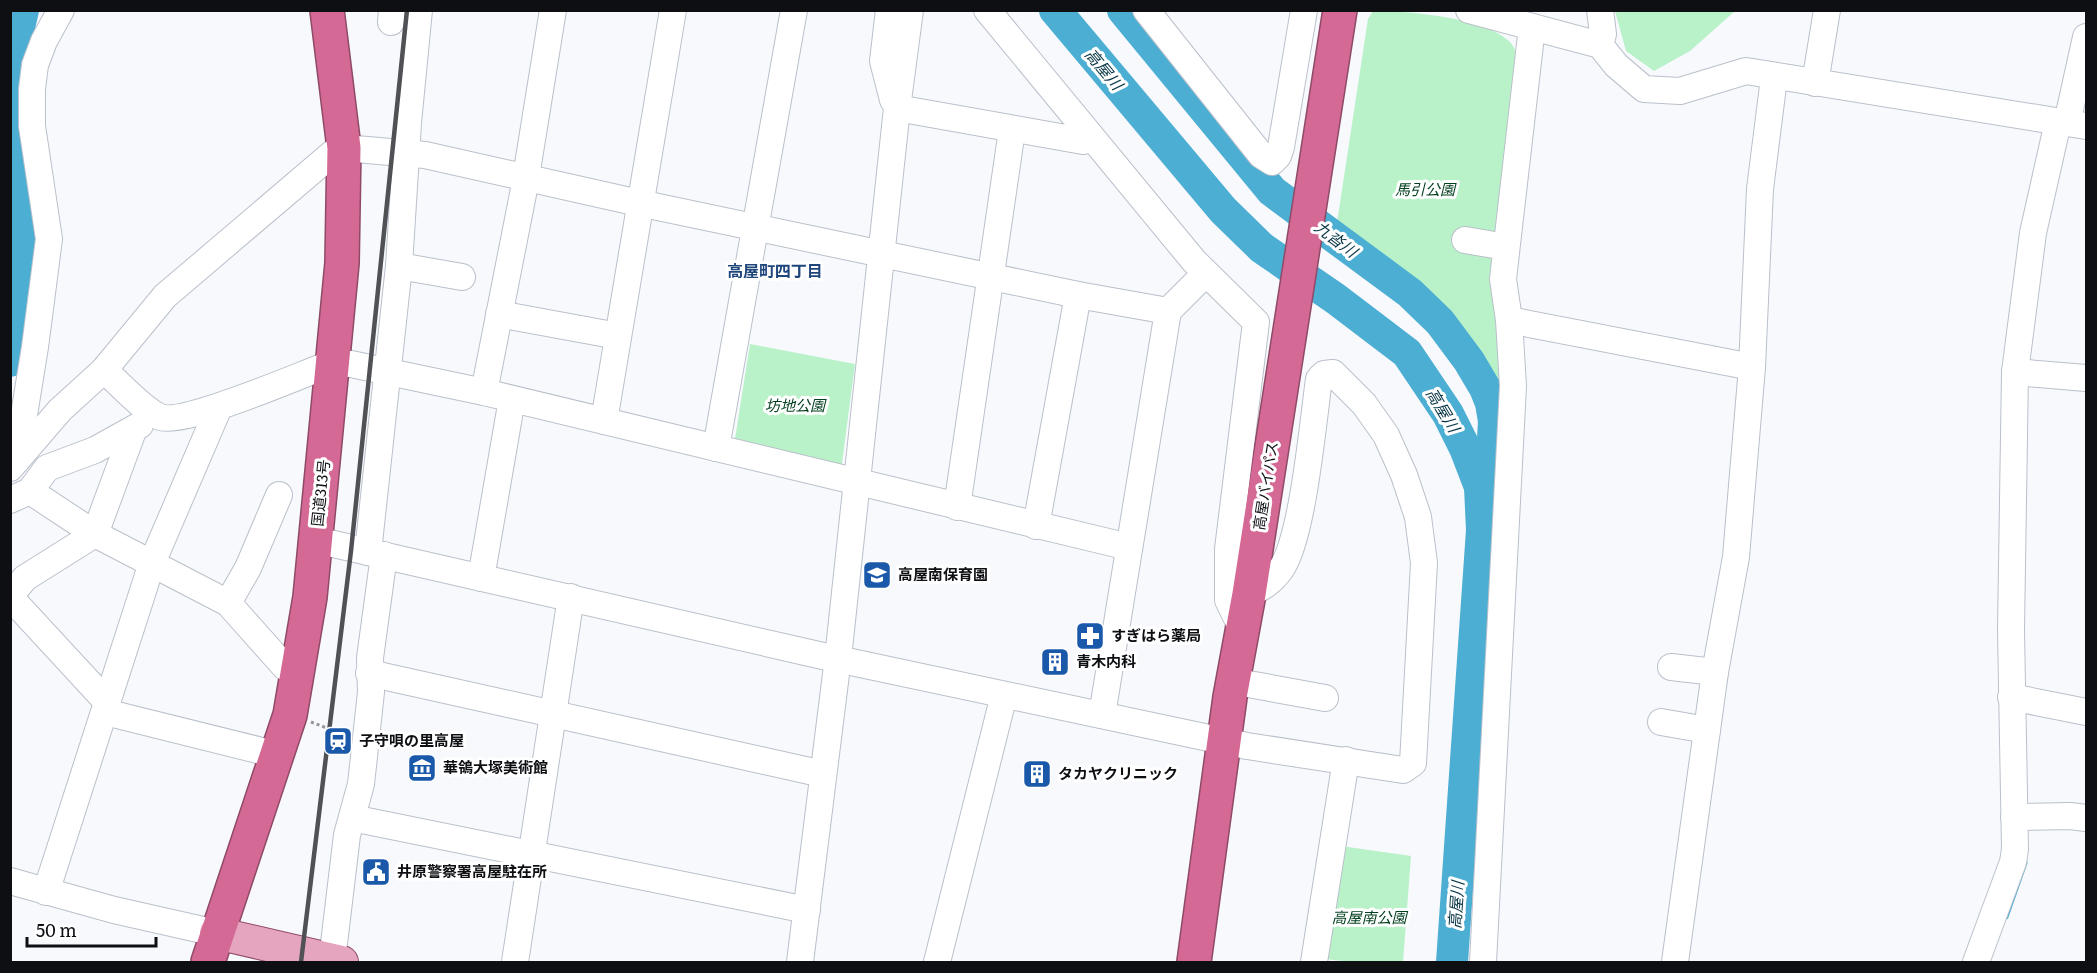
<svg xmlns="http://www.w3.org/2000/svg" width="2097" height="973" viewBox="0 0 2097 973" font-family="Literata,'Noto Sans JP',serif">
<rect width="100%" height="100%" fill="#f7f9fd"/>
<g fill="#b9f2c9">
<path d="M 1373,11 C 1408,11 1483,17 1509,41 C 1516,47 1519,62 1522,71 L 1503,381 L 1490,386 L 1476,352 L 1438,306 L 1336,229 L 1368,19 Z"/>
<polygon points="1615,11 1615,10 1735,11 1690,51 1654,71 1626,51"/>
<polygon points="750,344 855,364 841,471 734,445"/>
<polygon points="1341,846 1411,856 1403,962 1353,962 1324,959"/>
</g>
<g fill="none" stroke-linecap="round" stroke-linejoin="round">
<g stroke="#4baed2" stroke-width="5">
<polyline points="1494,421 1498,404 1497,381"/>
<polyline points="2006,917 2025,863"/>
</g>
<g stroke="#4baed2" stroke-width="32">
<polyline points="1055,10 1223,210 1262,248 1336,299 1407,353 1448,414 1465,448 1480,487 1482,530 1452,962"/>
<polyline points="1123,10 1272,191 1410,293 1440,322 1469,361 1485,388 1491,403 1494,421 1493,439 1480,487"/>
<polyline points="10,361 25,252 12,57 23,10"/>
</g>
<g stroke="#bac0ca" stroke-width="28">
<g id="minor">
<polyline points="889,10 883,61 893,100"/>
<polyline points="987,10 1194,261 1256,322 1228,549 1228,600 1242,629"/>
<polyline points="1146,10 1261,155 1272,162 1278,156 1281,147 1304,10"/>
<polyline points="1469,10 1600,45 1616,65 1644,89 1680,91 1746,71 2086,126"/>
<polyline points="1600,10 1603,34 1600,45"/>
<polyline points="391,22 392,10"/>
<polyline points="1815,83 1827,10"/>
<polyline points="897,108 1083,141 1092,139"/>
<polyline points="2067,123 2086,37"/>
<polyline points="1465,240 1506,247"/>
<polyline points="399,266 462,277"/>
<polyline points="1168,311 1205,274"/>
<polyline points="499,314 618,336"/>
<polyline points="1509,320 1752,367"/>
<path d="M 104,370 C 118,382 144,411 160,417 C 185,426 302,374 333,363 L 351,364 L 484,392 L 1129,547"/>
<polyline points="2015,372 2086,378"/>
<polyline points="484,392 524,189 553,10"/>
<polyline points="604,421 673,10"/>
<polyline points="716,448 794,10"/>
<polyline points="16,461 15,450 24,415 35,347 49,239 32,126 32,89 35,65 44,41 61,10"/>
<polyline points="10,468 60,410 104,370 165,296 333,153 344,148 425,155 639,203 1078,295 1168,311 1102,715"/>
<polyline points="30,491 95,534 228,603 285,667 297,673"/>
<polyline points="10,500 30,491 47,468 95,450 140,425"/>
<polyline points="957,507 1012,130"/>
<polyline points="1036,526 1078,295"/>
<path d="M 316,540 L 823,656 L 1190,734 L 1247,746 L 1403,770 L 1413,763 L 1424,563 L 1418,517 L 1404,475 L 1386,435 L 1364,404 L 1333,373 L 1324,374 L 1319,379 C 1313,421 1303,538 1281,569 C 1272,582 1263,587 1249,594"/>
<polyline points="368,552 399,266 408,123 419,10"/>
<polyline points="481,578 512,399"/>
<polyline points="10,596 25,578 95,534 133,431"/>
<polyline points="10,597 107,702"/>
<polyline points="228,603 248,568 279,495"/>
<polyline points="1671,667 1715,672"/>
<polyline points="369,673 823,774"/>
<polyline points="1232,681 1325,698"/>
<polyline points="2011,697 2086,712"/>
<polyline points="105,712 278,755"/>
<polyline points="1661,722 1707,730"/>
<polyline points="2014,817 2070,816 2086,818"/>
<polyline points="352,818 807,910"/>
<polyline points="10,881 114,910 216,933"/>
<polyline points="46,892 152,563 219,407"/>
<polyline points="332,960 347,835 361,784 371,692 370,658 384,555"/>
<polyline points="515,962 571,597"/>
<polyline points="800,962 838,658 897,108 910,10"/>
<polyline points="937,962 1004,695"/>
<polyline points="1314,962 1346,760"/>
<polyline points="1483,962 1513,386 1509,320 1503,279 1532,27"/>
<polyline points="1675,962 1715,672 1736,557 1752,367 1760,189 1774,78"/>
<polyline points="1976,962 2013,862 2015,849 2011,630 2015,372 2033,233 2058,122"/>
</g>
</g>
<g stroke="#8f4a68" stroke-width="34">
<polyline id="major" points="216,933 342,962"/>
</g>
<g stroke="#8f4a68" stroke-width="36">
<g id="highway">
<polyline points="208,962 290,715 310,597 342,263 344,148 327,10"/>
<polyline points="1194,962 1230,697 1249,594 1340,10"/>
</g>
</g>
<polyline stroke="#929498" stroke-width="3" stroke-dasharray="3 3" stroke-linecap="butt" points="311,722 332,730"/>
<use href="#minor" stroke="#fff" stroke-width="26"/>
<use href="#major" stroke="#e6a5bf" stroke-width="32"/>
<use href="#highway" stroke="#d56995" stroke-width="33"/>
<polyline stroke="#4f5155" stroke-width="4.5" points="301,962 351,551 407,10"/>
</g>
<defs>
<g id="school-square" transform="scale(1.5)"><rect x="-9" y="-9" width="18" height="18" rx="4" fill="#1a58a9" stroke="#fff"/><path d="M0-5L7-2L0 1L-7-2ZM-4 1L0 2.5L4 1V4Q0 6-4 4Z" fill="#fff"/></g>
<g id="pharmacy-square" transform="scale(1.5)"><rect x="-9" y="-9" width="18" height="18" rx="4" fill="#1a58a9" stroke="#fff"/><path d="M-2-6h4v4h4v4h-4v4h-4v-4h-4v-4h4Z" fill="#fff"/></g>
<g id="building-square" transform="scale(1.5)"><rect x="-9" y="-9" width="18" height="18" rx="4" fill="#1a58a9" stroke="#fff"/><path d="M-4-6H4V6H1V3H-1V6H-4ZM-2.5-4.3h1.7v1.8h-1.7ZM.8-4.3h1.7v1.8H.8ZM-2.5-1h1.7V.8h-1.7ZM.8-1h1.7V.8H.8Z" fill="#fff"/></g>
<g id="station-square" transform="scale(1.5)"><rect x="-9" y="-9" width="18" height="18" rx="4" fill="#1a58a9" stroke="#fff"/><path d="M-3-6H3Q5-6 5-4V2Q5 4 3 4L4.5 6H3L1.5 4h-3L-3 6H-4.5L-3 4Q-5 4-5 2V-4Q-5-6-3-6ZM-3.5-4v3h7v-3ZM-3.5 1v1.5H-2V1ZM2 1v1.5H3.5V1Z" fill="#fff"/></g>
<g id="museum-square" transform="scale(1.5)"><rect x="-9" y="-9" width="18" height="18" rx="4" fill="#1a58a9" stroke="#fff"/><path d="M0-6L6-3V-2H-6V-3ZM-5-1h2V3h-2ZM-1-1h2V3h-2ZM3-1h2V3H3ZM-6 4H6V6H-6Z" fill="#fff"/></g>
<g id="civic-square" transform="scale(1.5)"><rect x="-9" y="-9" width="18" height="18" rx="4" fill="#1a58a9" stroke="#fff"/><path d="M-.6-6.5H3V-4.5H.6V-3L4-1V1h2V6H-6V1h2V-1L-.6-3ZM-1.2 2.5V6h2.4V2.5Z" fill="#fff"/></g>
</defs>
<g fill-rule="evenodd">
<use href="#school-square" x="877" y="575"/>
<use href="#pharmacy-square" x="1090" y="636"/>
<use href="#building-square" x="1055" y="662"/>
<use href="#station-square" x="338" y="741"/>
<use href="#museum-square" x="422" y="768"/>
<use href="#building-square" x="1037" y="774"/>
<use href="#civic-square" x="376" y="872"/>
</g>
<g text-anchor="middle" stroke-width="6" stroke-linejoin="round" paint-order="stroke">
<g font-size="15" font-style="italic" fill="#044020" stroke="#fff">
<text x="1425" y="195">馬引公園</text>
<text x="795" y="411">坊地公園</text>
<text x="1369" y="923">高屋南公園</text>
</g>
<g font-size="15" fill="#0d0f13" stroke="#fff">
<text transform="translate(1266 486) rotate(-81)" y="5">高屋バイパス</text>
<text transform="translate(321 493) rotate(-84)" y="5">国道313号</text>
</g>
<g font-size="15" font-weight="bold" fill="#0d0f13" stroke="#fff" text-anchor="start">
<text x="898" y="580">高屋南保育園</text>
<text x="1111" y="641">すぎはら薬局</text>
<text x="1076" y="667">青木内科</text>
<text x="359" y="746">子守唄の里高屋</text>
<text x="443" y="773">華鴒大塚美術館</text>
<text x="1058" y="779">タカヤクリニック</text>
<text x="397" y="877">井原警察署高屋駐在所</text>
</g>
<g font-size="16" font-style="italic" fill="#073545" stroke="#fff">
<text transform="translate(1104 69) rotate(50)" y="6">高屋川</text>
<text transform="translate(1336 239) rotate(37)" y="6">九沓川</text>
<text transform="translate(1443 410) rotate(59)" y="6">高屋川</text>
<text transform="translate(1456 905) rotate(-86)" y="6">高屋川</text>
</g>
<g font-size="16" font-weight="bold" fill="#1f467b" stroke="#fff">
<text x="775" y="277">高屋町四丁目</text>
</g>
</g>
<rect width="2097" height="973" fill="none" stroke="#0d0f13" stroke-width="24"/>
<path d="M27 937v9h129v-9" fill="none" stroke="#0d0f13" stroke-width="3"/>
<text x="36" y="937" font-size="18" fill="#0d0f13" stroke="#ffffff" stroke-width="4.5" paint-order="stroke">50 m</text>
</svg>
